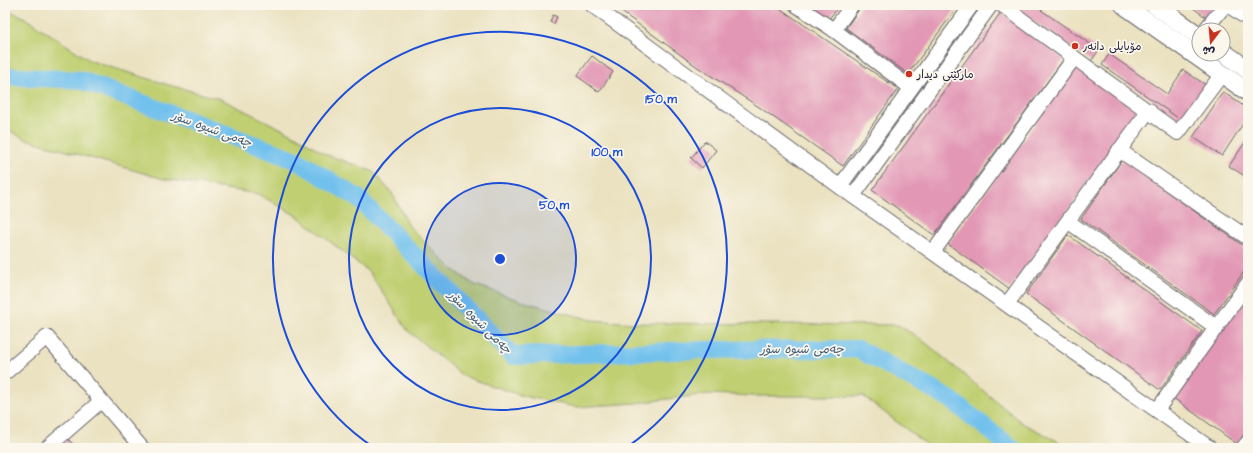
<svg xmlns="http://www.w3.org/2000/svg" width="1253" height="453" viewBox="0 0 1253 453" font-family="'Architects Daughter','Playpen Sans Arabic',sans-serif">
<rect width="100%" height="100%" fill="#fbf7ec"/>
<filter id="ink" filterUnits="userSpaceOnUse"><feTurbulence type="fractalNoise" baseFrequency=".025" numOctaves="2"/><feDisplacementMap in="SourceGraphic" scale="8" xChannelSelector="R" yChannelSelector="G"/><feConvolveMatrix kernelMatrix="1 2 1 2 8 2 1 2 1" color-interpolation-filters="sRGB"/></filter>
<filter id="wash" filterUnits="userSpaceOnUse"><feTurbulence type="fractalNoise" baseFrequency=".012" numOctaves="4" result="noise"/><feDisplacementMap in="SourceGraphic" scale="16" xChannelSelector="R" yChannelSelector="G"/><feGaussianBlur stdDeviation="0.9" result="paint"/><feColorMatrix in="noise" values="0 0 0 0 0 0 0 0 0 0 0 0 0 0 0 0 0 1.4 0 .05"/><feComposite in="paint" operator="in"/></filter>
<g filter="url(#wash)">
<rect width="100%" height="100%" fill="#ebe2c1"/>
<polygon fill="#c0cf71" stroke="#717856" points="5,10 22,16 91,61 169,85 221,99 298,137 327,155 372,171 392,193 409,226 450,267 473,284 521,301 592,320 634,323 898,325 921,339 1022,423 1071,448 931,448 863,396 755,396 708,394 636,403 576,407 523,396 463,376 408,331 369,272 297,216 258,194 164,179 25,139 5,128"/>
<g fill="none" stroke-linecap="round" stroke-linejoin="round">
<polyline stroke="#72c1ed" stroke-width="18" points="5,76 80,80 296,160 358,198 513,356 706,350 858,349 951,400 1012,448"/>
</g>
<g id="blocks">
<g fill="#e297b5">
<polygon points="612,5 775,5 898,89 843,166 759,107 696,66"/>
<polygon points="807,5 840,5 828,20"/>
<polygon points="862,5 959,5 908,74 846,28"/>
<polygon points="1010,5 1045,5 1041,10 1099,50 1091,61"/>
<polygon points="1189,5 1217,5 1207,18"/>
<polygon points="1001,12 1064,59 934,235 872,190"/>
<polygon points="553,15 557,17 554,24 550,22"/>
<polygon points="1109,54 1167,94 1183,70 1206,85 1181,120 1102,65"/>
<polygon points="592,56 613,72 599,92 577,76"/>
<polygon points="1077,66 1140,113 1010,289 948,244"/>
<polygon points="1223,92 1248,109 1248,116 1222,156 1193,137"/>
<polygon points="1248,138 1248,178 1229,166"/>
<polygon points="705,141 716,150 702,168 691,158"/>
<polygon points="1122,160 1248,249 1248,266 1214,314 1081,219"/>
<polygon points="1068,235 1202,331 1160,390 1026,294"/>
<polygon points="1248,292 1248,428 1237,444 1172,397"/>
<polygon points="68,439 76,448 58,448"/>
</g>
</g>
</g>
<g filter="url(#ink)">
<use href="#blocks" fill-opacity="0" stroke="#68656a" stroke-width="1"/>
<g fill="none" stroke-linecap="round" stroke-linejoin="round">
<g stroke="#68656a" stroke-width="16">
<g id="minor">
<polyline points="592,5 847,192 1210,448"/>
<polyline points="796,5 834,30 911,88"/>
<polyline points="1002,5 1178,133 1222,74"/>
<polyline points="1228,5 1248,19"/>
<polyline points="834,30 852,5"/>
<polyline points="1205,30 1225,5"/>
<polyline points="1119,150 1248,238"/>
<polyline points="840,186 972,5"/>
<polyline points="853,196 991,5"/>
<polyline points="1069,222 1217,328"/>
<polyline points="933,252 1074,58"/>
<polyline points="1007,304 1149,110"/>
<polyline points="5,373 47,337 142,448"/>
<polyline points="1157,410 1248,283"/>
<polyline points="47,448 101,401"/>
<polyline points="1243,448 1248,442"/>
</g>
</g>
<g stroke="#68656a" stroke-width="20">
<g id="major">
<polyline points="1124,5 1248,92"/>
<polyline points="1155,5 1199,36"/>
<polyline points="1223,52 1248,70"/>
</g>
</g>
<use href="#minor" stroke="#fff" stroke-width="14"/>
<use href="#major" stroke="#fff" stroke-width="18"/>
</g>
</g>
<circle cx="500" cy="259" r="76" fill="#1d4ed8" fill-opacity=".12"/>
<g fill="none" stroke="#1d4ed8" stroke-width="2">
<circle cx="500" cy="259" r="76"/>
<circle cx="500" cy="259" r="151"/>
<path d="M373 447A227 227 0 1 1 627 447"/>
</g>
<g fill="#c8321e" stroke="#fbf7ec" stroke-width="1.5">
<circle cx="1075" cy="46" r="4"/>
<circle cx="909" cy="74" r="4"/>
</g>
<g text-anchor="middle" stroke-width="3.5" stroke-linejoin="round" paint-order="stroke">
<g font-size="11" fill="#22223b" stroke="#fbf7ec" text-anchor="start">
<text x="1083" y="50">مۆبایلی دانەر</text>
<text x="917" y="78">مارکێتی دیدار</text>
</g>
<g font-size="12" font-style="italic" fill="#3e5a79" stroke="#fbf7ec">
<text transform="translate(212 129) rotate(20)" y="4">چەمی شیوە سۆر</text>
<text transform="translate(480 322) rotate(45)" y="4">چەمی شیوە سۆر</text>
<text x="802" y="353">چەمی شیوە سۆر</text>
</g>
</g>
<circle cx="500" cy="259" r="6" fill="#1d4ed8" stroke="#fbf7ec" stroke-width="2"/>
<g font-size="12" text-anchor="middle" font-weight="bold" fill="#1d4ed8" stroke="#fbf7ec" stroke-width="3.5" stroke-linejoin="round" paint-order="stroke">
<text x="661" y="103">150 m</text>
<text x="607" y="156">100 m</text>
<text x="554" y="209">50 m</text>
</g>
<rect width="1253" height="453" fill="none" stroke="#fbf7ec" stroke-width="20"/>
<g transform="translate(1211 42) rotate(196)"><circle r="19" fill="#fbf7ec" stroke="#a4a2a5"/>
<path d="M0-3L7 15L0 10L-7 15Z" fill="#c8321e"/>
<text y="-6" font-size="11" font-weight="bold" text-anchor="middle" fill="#22223b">ش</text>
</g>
</svg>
